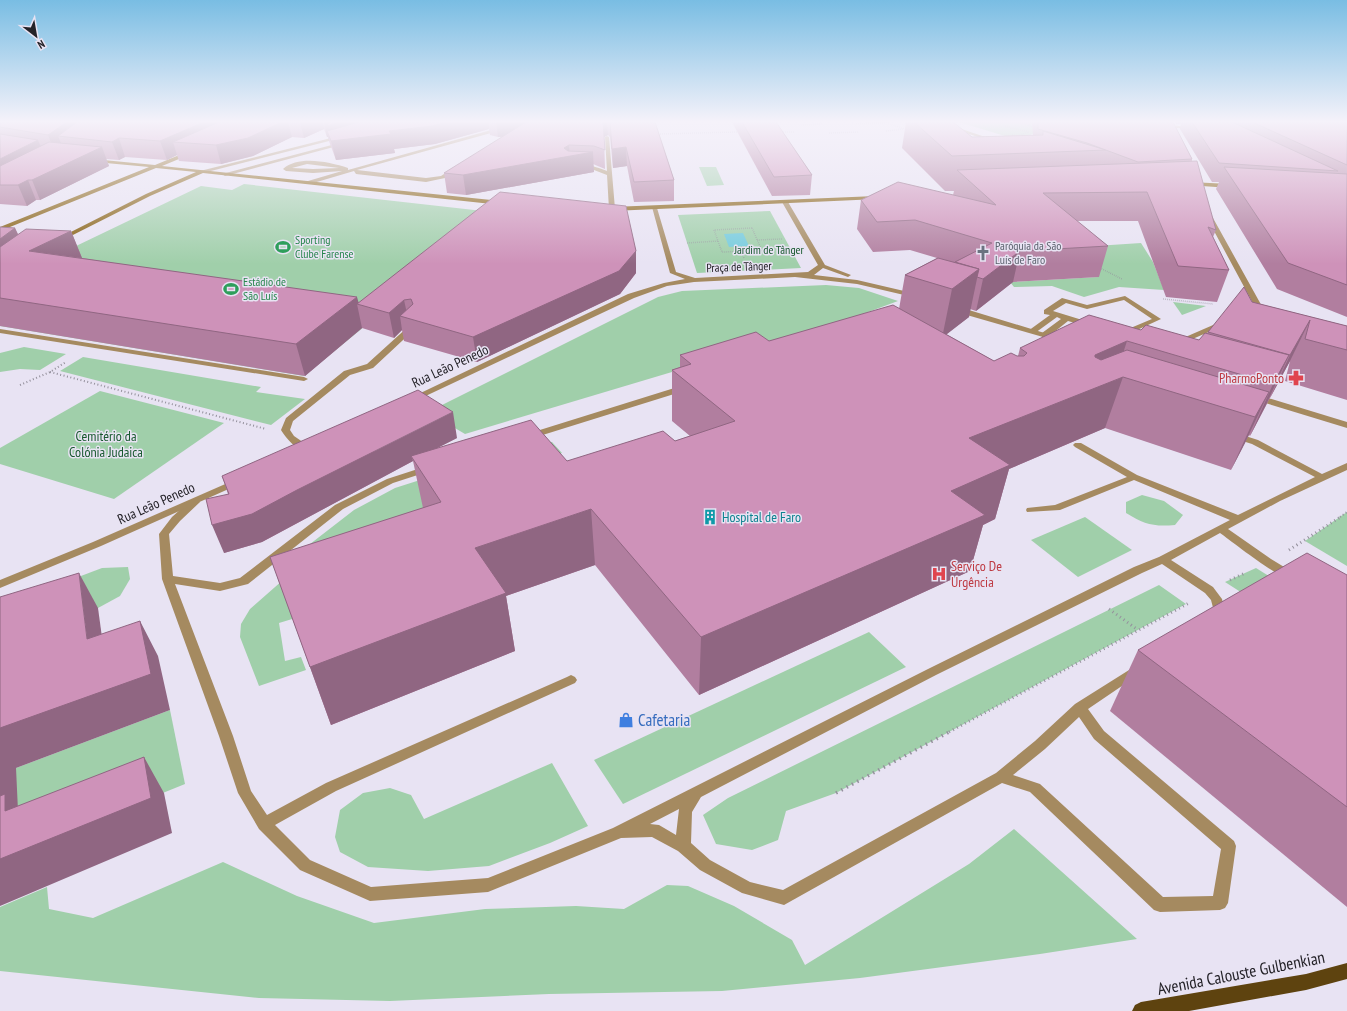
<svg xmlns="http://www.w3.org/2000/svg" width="1347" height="1011" viewBox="0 0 1347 1011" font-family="'PT Sans Narrow',sans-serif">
<rect width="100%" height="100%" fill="#e8e3f3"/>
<g fill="#a0cfaa">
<polygon points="959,122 1061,122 1018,140"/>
<polygon points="699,167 716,167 724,185 707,186"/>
<polygon points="244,184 492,212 370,322 304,376 0,326 0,300 24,271 201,186 232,190"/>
<polygon points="770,211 801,268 697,273 678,215"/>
<polygon points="1141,243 1153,262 1164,290 1119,287 1084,297 1052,286 1014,287 1010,282 1098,277 1065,248"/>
<polygon points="826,285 859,288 898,301 852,318 465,434 428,412 658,297 682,291"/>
<polygon points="1173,302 1206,306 1182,315"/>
<polygon points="24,347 66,354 40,370 20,369 0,372 0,353"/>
<polygon points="83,357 261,387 256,392 305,399 271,425 60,371"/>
<polygon points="100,391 224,423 114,499 0,464 0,448"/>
<polygon points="539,442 552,442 562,453 531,464 312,613 279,623 285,661 301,657 306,670 259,686 240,637 241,624 250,609 283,580 292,558 354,510 395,488"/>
<path d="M 1142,495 L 1164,501 L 1183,515 L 1175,525 C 1153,527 1144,524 1126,513 L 1126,502 Z"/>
<polygon points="1347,512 1347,566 1305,541"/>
<polygon points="1085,517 1132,550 1078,577 1031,540"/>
<polygon points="128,567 130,579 120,596 98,608 7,604 102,568"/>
<polygon points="1256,568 1291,590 1261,605 1225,582"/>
<polygon points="1159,585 1186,604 836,793 786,811 778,840 752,850 716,844 703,815 728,798"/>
<polygon points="869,632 906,667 623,804 594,760"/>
<polygon points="170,710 185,784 32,846 0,803 16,768"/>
<polygon points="552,763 588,826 550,843 489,866 428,871 368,867 340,852 335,837 340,810 363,793 390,788 411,795 424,819"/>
<polygon points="1014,829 1137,939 1040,954 860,978 722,991 549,994 390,1001 259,998 0,971 0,907 47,887 49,909 93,918 223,862 297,896 374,923 485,909 576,906 624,909 667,885 688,886 734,906 792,940 805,965 969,864"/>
</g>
<polygon fill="#73cbdc" points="743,233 749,246 729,247 724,234"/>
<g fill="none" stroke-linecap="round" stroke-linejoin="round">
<g stroke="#94909c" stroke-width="1.5" stroke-dasharray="0.5 1.5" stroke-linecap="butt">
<polyline points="1016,122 1028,125 1035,122"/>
<polyline points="852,124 887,123 905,129 908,128"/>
<polyline points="801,125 823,124"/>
<polyline points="1028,125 1034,127"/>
<polyline points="1005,126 1029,132 1018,136 1012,135"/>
<polyline points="886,131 903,129"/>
<polyline points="781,132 795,132"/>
<polyline points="829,133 859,132"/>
<polyline points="656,134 737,132"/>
<polygon points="752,228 762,251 722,252 714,230"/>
<polyline points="757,240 782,239"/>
<polyline points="687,243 718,241"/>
<polyline points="741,252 744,258"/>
<polyline points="1098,267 1122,279"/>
<polyline points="1163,299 1213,304"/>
</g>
<g stroke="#94909c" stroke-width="2" stroke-dasharray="1 2.5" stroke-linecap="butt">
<polyline points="50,372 266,429"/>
<polyline points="20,385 50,372 66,362"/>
<polyline points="1340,517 1347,512"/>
</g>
<g stroke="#94909c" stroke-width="3" stroke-dasharray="1 3.5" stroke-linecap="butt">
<polyline points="1289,550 1342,516"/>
<polyline points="1230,580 1245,573"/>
<polyline points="1109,609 1138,630"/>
<polyline points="949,732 1189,603"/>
</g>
<polyline stroke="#94909c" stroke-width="3.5" stroke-dasharray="1.5 4.5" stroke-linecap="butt" points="836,793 951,731"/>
<g fill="#a58a60" fill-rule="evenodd">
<path d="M 520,122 L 531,122 L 357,170 L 426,178 L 441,176 L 453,168 L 457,168 L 457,170 L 445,178 L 426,182 L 356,174 L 354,171 L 310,184 L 307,182 L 308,181 L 342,171 L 313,173 L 286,171 L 283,169 C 299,155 329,162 348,168 L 348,170 ZM 307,164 L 339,168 L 313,169 L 292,168 Z"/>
<path d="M 607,136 L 609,137 L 615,209 L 612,211 L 609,209 L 607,175 L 594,170 L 577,167 C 585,162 598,168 607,171 L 605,137 Z"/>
<polygon points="1125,296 1161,319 1124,336 1120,334 1121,332 1152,319 1124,300 1087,309 1066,303 1053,311 1092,323 1092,327 1089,327 1068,321 1048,337 1042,337 1042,333 1061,319 1057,317 1035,333 1032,333 1028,331 1050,315 1044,314 1044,310 1062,298 1087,305"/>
<path d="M 410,325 L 416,325 L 417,327 L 373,368 L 350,375 L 293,421 L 290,430 L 294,436 L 310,447 L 312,449 L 310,451 C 299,454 286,438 281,430 L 286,418 L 344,371 L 367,364 Z"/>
<polygon points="0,329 304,377 308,379 304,381 0,333"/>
<polygon points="684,385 687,386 687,390 533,438 527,438 525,436 527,434"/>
<path d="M 1236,433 L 1258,440 L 1322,474 L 1347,463 L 1347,470 L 1280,501 L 1228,529 L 1271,559 L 1294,573 L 1295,576 L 1294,579 C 1282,582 1233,542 1220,533 L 1171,560 L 1213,587 L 1222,599 L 1226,616 L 1224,619 L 1216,619 L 1211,600 L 1205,593 L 1162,564 L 1142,573 L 936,675 L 701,797 L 692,812 L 691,843 L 710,860 L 750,882 L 783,890 L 996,773 L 1035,741 L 1075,704 L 1137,665 L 1141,667 L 1143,670 L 1141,673 L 1088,709 L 1104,731 L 1234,841 L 1236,846 L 1228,903 L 1225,908 L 1220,910 L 1160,912 L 1154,910 L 1030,792 L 1002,783 L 784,905 L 742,893 L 700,870 L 678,851 L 652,837 L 621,838 L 488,892 L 370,901 L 300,870 L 259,829 L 238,793 L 219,736 L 162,579 L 159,534 L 172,517 L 191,500 L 195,499 L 200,502 L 180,521 L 169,534 L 173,576 L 220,583 L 240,578 L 335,505 L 387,479 L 424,467 L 430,467 L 432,469 L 430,471 L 393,483 L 343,509 L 248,584 L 220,591 L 175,584 L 233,736 L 251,791 L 267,815 L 326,783 L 567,677 L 571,675 L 575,677 L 577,680 L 575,683 L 336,791 L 275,825 L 310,860 L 371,887 L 488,878 L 613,828 L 928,669 L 1134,567 L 1159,557 L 1230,520 L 1134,480 L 1060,510 L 1027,512 L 1026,510 L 1027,508 L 1055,505 L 1127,477 L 1075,447 L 1073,445 L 1075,443 L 1081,443 L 1137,475 L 1238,515 L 1315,477 L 1252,444 L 1233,438 L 1231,436 ZM 1079,717 L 1094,739 L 1221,849 L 1213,896 L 1163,897 L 1040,784 L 1013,775 L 1045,749 ZM 679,809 L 676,835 L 659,825 L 650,824 Z"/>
</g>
<g fill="#a58a60" fill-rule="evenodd">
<polygon points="933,122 941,122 997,141 993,142"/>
<polygon points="1162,125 1194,127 1196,128 1194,129 1160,127"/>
<polygon points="331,138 333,140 203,173 200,171"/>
<polygon points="343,142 345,144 225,176 222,174"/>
<polygon points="785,200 788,202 825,265 851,275 848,277 823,268 814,275 857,280 917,294 917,298 857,284 795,277 694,282 667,286 634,298 415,401 412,402 408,399 628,294 664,283 685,279 670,273 652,207 657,208 676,272 695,278 808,272 818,265 782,202"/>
<polygon points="1210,216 1213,218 1264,310 1254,314 1250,312 1256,309 1207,218"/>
<polygon points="953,307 959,307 1064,339 1060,341 1057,341 953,311"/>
<polygon points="1220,322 1223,322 1227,324 1181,344 1178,344 1174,342"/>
<polygon points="1255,394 1347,422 1347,428 1252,399 1251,397"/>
<polygon points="239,478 244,481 242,483 101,546 0,588 0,580 93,542"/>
</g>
<g fill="#845d0d" fill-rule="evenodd">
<polygon points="189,151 191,154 162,166 501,201 504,203 501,205 203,173 150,196 63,240 59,240 59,238 146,194 196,172 156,168 0,231 0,227 149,167 95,162 92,160 93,159 155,165"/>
<polygon points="1190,182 1230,184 1233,186 1230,188 1188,185 1188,183"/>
<polygon points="876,196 878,197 878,199 612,211 609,209 612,207"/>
</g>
<polygon fill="#5e430f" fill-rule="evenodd" points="1347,963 1347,979 1306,990 1189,1011 1132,1011 1135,1005 1141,1002 1306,974"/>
</g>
<g fill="#b17e9f">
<polygon points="0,122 655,122 674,180 674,201 634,202 627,166 613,168 610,137 608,135 604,137 605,169 593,164 594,172 466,195 447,193 444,173 503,137 498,137 490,135 489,129 435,144 394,149 395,153 336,160 332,149 330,144 328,137 327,137 324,129 304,138 292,137 253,156 221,164 179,161 177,155 167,160 125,157 119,160 106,159 109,166 40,200 36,200 27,206 0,204"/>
<polygon points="732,122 776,122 812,175 810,195 772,196"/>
<polygon points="906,122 953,122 972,137 1033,135 1032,122 1173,122 1192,159 1192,161 1216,230 1213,237 1229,270 1217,302 1166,297 1138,221 1077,221 1108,246 1099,277 1013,282 976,311 970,309 969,317 946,334 994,361 1018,356 1020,348 1141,330 1199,340 1208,332 1252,302 1347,326 1347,400 1285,381 1290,361 1270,398 1250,436 1249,435 1231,470 1105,428 1009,469 995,519 983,525 970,571 699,695 595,565 506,596 515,651 331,725 270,557 423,508 413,461 262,542 224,553 228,494 222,476 457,438 437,448 567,461 675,441 690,436 672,421 672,370 680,367 680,355 769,341 899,309 905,275 937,258 910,250 873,252 857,229 861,200 953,195 954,191 945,191 902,148"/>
<polygon points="1176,122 1347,122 1347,317 1277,289 1216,189 1219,182 1212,182 1180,129 1181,124 1176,124"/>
<polygon points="0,227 15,228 18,234 71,231 82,258 359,302 636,251 636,273 620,294 477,362 404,341 402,330 394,338 362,328 305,376 0,326"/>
<polygon points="1347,575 1347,907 1110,711 1138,650"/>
</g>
<g fill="#906682">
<polygon points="67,122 98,122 58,136 63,148 55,153 48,135"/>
<polygon points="204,122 249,122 173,142 177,155 167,160 160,141"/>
<polygon points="282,122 288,122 292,137 253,156 221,164 216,145"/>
<polygon points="300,122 323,122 324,129 304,138"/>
<polygon points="324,122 329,122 329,125 340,122 411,122 389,131 447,122 489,122 489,129 435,144 394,149 395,153 336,160 331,141 327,131 330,144 328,137 327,137"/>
<polygon points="496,122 538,122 539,132 498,137"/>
<polygon points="603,122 607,122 608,135 604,137"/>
<polygon points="119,138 125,157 119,160 112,142"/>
<polygon points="38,140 46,159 0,183 0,159"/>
<polygon points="569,145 570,156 593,152 594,172 466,195 463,175 564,148"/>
<polygon points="102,147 109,166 40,200 32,180"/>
<polygon points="626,147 627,166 613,168 612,149"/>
<polygon points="28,180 36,200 27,206 18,185"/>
<polygon points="15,228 27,255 0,276 0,239"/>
<polygon points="71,231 82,258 29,251"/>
<polygon points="636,251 636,273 620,294 477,362 473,337"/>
<polygon points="1020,251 1013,282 976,311 983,279"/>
<polygon points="979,269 969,317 942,338 952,289"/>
<polygon points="357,297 359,304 357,304 362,328 305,376 296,344"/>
<polygon points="404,300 408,318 400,316 402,330 394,338 389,313"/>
<polygon points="1310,320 1290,361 1270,398 1290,355"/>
<polygon points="1127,341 1114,381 1123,377 1105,428 1009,469 995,519 983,525 970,571 699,695 701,637 951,491 969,438 1095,355"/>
<polygon points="1289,355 1266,405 1250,436 1273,384"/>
<polygon points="1269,392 1245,443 1231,470 1255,417"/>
<polygon points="453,412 457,438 414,460 411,456 413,461 262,542 224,553 212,525 297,490"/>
<polygon points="591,509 595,565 506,596 515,651 331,725 310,667 475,548"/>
<polygon points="79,573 98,608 107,674 87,639"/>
<polygon points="140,621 158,656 170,710 16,768 18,811 144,757 164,793 172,833 0,906 0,728"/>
</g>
<g fill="#ce92b9" stroke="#906682">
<polygon points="0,122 67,122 48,135 0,127"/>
<polygon points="77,122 204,122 160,141 119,138 112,142 58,136"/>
<polygon points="219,122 282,122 248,138 216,145 173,142"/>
<polygon points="330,122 340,122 326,126"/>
<polygon points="359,122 447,122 432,126 389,131 391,134 331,141 327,131"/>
<polygon points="526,122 603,122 605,150 594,146 569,145 564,148 568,151 593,152 463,175 444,173"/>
<polygon points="610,122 655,122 674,180 634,182 626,147 612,149"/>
<polygon points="742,122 776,122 812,175 774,177"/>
<polygon points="914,122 953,122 972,137 1043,135 1043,131 1106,150 952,156"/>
<polygon points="1038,122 1173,122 1192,159 1138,162 1087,143 1038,129"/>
<polygon points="1192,122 1232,122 1338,171 1219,163"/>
<polygon points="1252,122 1347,122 1347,165"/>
<polygon points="0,134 38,140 0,159"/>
<polygon points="49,142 102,147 32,180 28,180 18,185 0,185 0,166"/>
<polygon points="1197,161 1216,230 1208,227 1229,270 1178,266 1147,192 1043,193 1108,246 1020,251 983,279 977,277 979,269 955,262 992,243 915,220 877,222 861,200 898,182 996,205 957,170"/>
<polygon points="1224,167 1347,174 1347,285 1288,263"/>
<polygon points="500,192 626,206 636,251 619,271 473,337 400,316 413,304 411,299 404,300 389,313 357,304"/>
<polygon points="0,227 15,228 0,239"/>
<polygon points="26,229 71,231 29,251 357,297 296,344 0,298 0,247"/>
<polygon points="938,258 979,269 952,289 905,275"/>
<polygon points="1244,287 1252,302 1347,326 1347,350 1305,339 1310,320 1290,355 1208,332"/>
<polygon points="893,305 994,361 1011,353 1017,356 1024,356 1027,353 1020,348 1089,315 1141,330 1146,325 1199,340 1205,333 1289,355 1273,384 1127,341 1095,355 1095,357 1101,360 1127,350 1269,392 1255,417 1123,377 969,438 1010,465 951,491 985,515 701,637 591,509 475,548 506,593 310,667 270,557 441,502 411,456 531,420 567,461 663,431 675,441 735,421 672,370 691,364 680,355 756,332 769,341"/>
<polygon points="418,390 453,412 297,490 252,514 212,525 206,499 229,494 222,476"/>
<polygon points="1307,553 1347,575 1347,807 1138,650"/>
<polygon points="79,573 87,639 140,621 151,674 0,728 0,597"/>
<polygon points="144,757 151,798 0,859 0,796 5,794 5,811"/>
</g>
<linearGradient id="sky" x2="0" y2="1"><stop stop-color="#79bde3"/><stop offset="0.46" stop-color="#f5f2fa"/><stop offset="1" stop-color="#f5f2fa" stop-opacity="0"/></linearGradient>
<rect width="1347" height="264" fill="url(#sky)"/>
<defs>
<g id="stadium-bare" transform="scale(1.2)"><path d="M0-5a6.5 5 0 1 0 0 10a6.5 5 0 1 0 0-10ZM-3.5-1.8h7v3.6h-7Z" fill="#2e9e5b" stroke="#e8e3f3" stroke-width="2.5" paint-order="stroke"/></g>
<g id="church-bare" transform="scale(1.2)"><path d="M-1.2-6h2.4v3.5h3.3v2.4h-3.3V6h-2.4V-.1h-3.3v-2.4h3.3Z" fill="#6b7280" stroke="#e8e3f3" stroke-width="2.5" paint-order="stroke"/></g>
<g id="pharmacy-bare" transform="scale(1.2)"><path d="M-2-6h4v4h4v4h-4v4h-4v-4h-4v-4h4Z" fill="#e0444e" stroke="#e8e3f3" stroke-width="2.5" paint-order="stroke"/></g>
<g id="building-bare" transform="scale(1.2)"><path d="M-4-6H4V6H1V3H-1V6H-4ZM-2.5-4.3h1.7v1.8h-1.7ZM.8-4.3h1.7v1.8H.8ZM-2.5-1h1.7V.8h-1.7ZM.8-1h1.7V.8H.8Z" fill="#0f9aa8" stroke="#e8e3f3" stroke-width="2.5" paint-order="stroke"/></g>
<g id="hospital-bare" transform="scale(1.2)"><path d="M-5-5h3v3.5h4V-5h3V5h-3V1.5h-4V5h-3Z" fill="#e0444e" stroke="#e8e3f3" stroke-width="2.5" paint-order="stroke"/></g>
<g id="shop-bare" transform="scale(1.2)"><path d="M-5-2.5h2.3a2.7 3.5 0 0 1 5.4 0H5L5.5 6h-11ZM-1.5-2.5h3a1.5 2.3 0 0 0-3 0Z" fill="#3f7fe0" stroke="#e8e3f3" stroke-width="2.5" paint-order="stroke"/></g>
</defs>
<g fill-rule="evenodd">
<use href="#stadium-bare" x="283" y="247"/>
<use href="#church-bare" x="983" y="253"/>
<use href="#stadium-bare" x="231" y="289"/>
<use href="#pharmacy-bare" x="1296" y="378"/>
<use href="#building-bare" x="710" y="517"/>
<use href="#hospital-bare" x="939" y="574"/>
<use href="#shop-bare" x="626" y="720"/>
</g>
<g text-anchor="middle" stroke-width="3" stroke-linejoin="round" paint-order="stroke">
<g font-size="12" fill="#27864d" stroke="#e8e3f3" text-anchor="start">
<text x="295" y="244">Sporting<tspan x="295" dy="14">Clube Farense</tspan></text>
<text x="243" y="286">Estádio de<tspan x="243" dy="14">São Luís</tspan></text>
</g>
<g font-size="12" fill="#5b616d" stroke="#e8e3f3" text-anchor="start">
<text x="995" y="250">Paróquia da São<tspan x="995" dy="14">Luís de Faro</tspan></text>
</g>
<g font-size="12" fill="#17582e" stroke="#e8e3f3">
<text x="769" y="254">Jardim de Tânger</text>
</g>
<g font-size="12" fill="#242228" stroke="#e8e3f3">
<text transform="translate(739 267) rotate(-2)" y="4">Praça de Tânger</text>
</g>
<g font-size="14" fill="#242228" stroke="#e8e3f3">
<text transform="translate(450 366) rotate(-25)" y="5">Rua Leão Penedo</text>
<text transform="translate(156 503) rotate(-24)" y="5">Rua Leão Penedo</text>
</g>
<g font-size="14" fill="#be3a42" stroke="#e8e3f3" text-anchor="end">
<text x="1284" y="383">PharmoPonto</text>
<text x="951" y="571" text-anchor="start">Serviço De<tspan x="951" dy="16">Urgência</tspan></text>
</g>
<g font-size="14" fill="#17582e" stroke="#e8e3f3">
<text x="106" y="441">Cemitério da<tspan x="106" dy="16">Colónia Judaica</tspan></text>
</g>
<g font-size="14" fill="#0d838f" stroke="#e8e3f3" text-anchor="start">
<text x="722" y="522">Hospital de Faro</text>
</g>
<g font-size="17" fill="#366cbe" stroke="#e8e3f3" text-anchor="start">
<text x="638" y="726">Cafetaria</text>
</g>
<g font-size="17" fill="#242228" stroke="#e8e3f3">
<text transform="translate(1241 973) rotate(-11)" y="6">Avenida Calouste Gulbenkian</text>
</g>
</g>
<g transform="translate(36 36) rotate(149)" stroke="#e8e3f3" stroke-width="3" paint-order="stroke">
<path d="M0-3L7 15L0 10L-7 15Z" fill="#242228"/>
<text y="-6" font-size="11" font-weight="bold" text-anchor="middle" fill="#242228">N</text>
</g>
</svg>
